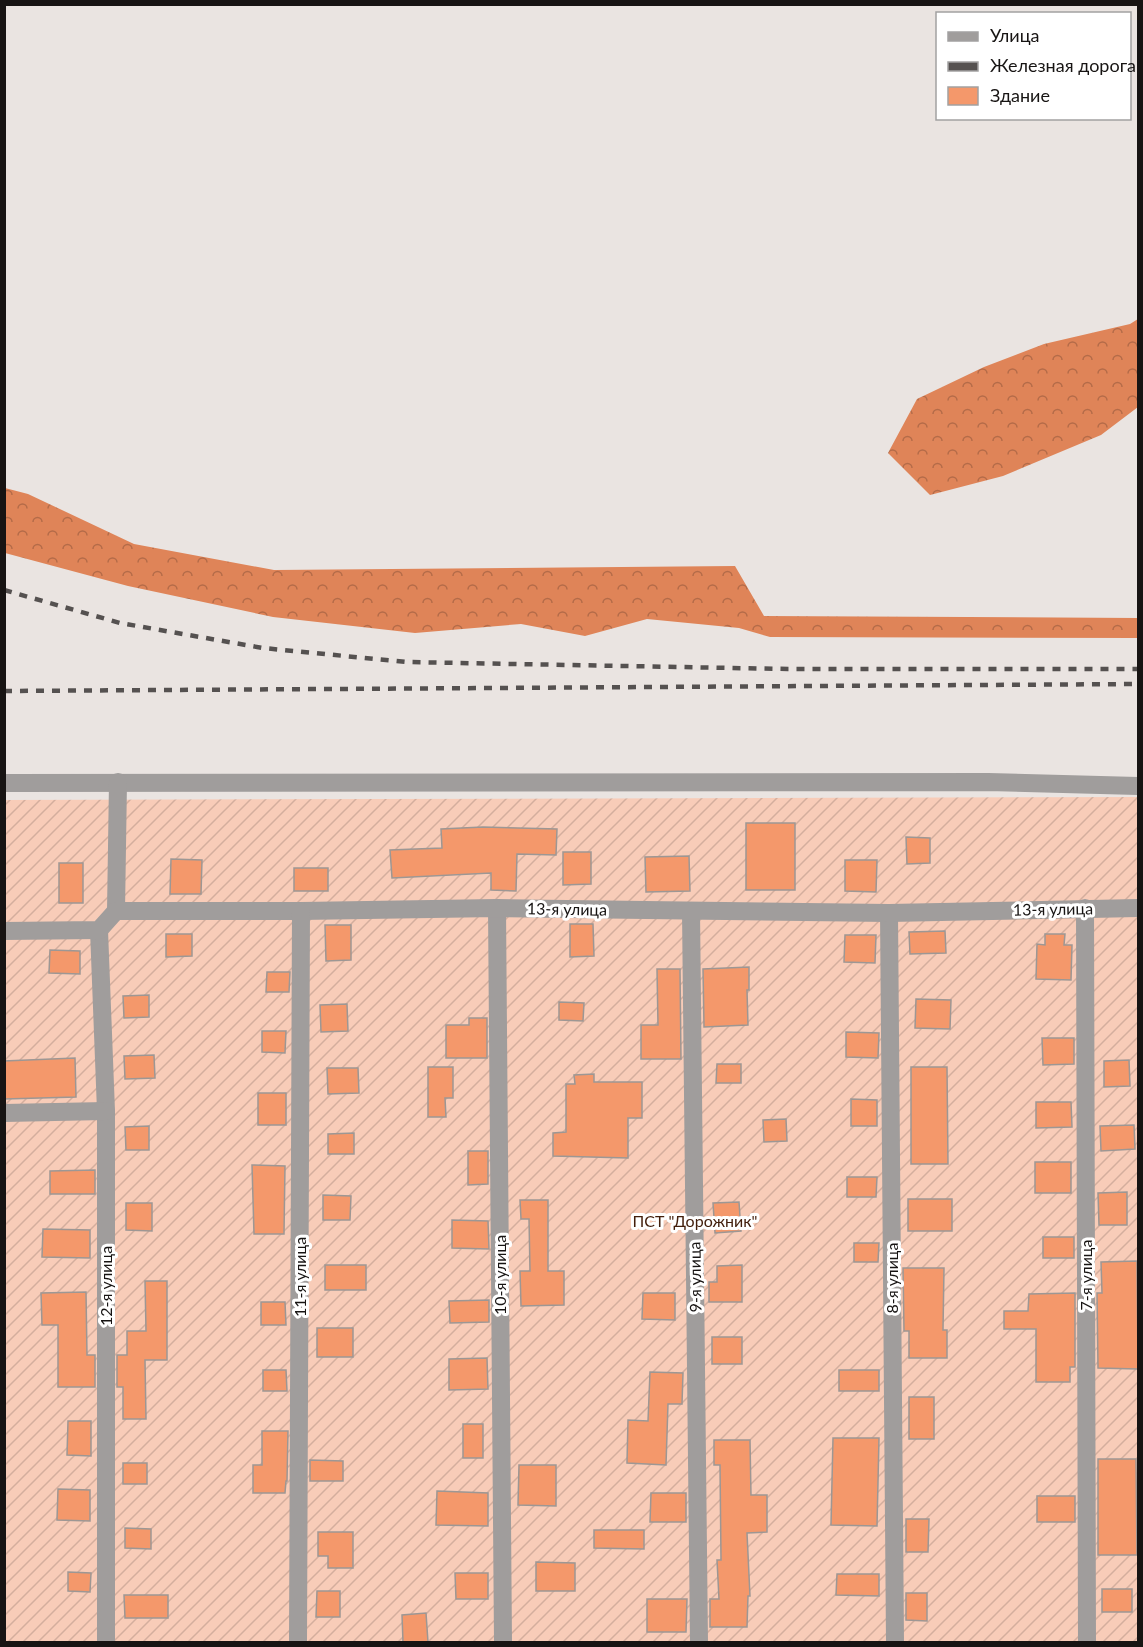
<svg xmlns="http://www.w3.org/2000/svg" width="1143" height="1647" viewBox="0 0 1143 1647" font-family="Lato,sans-serif">
<defs>
<pattern id="forest-crowns" width="20" height="18" patternUnits="userSpaceOnUse" patternTransform="scale(1.5)"><rect width="20" height="18" fill="#df8458"/><path d="M2 6a3 3 0 1 1 6 0M12 15a3 3 0 1 1 6 0" fill="none" stroke="#b46b48"/></pattern>
<pattern id="garden-furrows" width="10" height="10" patternUnits="userSpaceOnUse" patternTransform="scale(1.5)"><rect width="10" height="10" fill="#f8ccb8"/><path d="M-1 1l2-2M0 10L10 0M9 11l2-2" fill="none" stroke="#d4ae9d"/></pattern>
</defs>
<rect width="100%" height="100%" fill="#eae4e1"/>
<g fill="url(#forest-crowns)">
<polygon points="1138,319 1138,407 1101,435 1003,476 930,495 888,453 917,399 984,367 1044,344 1130,324"/>
<polygon points="5,488 28,494 134,544 274,570 735,566 764,616 1138,618 1138,638 770,637 739,628 647,619 585,636 521,624 415,633 273,617 128,586 5,553"/>
</g>
<polygon fill="url(#garden-furrows)" points="1138,797 1138,1642 5,1642 4,800"/>
<g fill="#f4986b" stroke="#9d9794" stroke-width="1.5">
<rect x="746" y="823" width="49" height="67"/>
<polygon points="483,827 557,829 556,855 517,854 516,891 491,890 491,873 392,878 390,850 442,848 441,829"/>
<polygon points="906,837 930,838 930,863 907,864"/>
<polygon points="563,852 591,852 591,884 563,885"/>
<polygon points="689,856 690,891 646,892 645,857"/>
<polygon points="171,859 202,860 201,894 170,894"/>
<polygon points="845,860 877,860 876,892 845,891"/>
<rect x="59" y="863" width="24" height="40"/>
<rect x="294" y="868" width="34" height="23"/>
<polygon points="570,924 593,924 594,956 570,957"/>
<polygon points="325,925 351,925 351,960 326,961"/>
<polygon points="945,931 946,953 910,954 909,932"/>
<polygon points="166,934 192,934 192,956 166,957"/>
<polygon points="1045,934 1065,934 1064,945 1072,945 1071,980 1036,979 1037,944 1045,945"/>
<polygon points="845,935 876,935 875,963 844,962"/>
<polygon points="50,950 80,951 80,974 49,973"/>
<polygon points="749,967 749,990 747,990 748,1025 704,1027 703,969"/>
<polygon points="657,969 680,969 681,1059 641,1059 641,1025 658,1025"/>
<polygon points="267,972 290,972 289,992 266,992"/>
<polygon points="149,995 149,1017 124,1018 123,996"/>
<polygon points="916,999 951,1000 950,1029 915,1028"/>
<polygon points="559,1002 584,1003 583,1021 559,1020"/>
<polygon points="347,1004 348,1031 321,1032 320,1005"/>
<polygon points="469,1018 487,1018 487,1058 446,1058 446,1025 469,1025"/>
<polygon points="262,1031 286,1031 285,1053 262,1052"/>
<polygon points="846,1032 879,1033 878,1058 846,1057"/>
<polygon points="1042,1038 1074,1038 1074,1064 1043,1065"/>
<polygon points="154,1055 155,1078 125,1079 124,1056"/>
<polygon points="75,1058 76,1097 4,1099 4,1061"/>
<polygon points="1129,1060 1130,1086 1104,1087 1104,1061"/>
<polygon points="717,1064 741,1064 741,1083 716,1083"/>
<polygon points="428,1067 453,1067 453,1098 445,1098 446,1117 428,1117"/>
<polygon points="911,1067 947,1067 948,1164 911,1164"/>
<polygon points="327,1068 358,1068 359,1093 328,1094"/>
<polygon points="594,1074 594,1082 642,1082 642,1118 628,1118 628,1158 553,1156 553,1133 566,1132 566,1084 575,1084 574,1075"/>
<rect x="258" y="1093" width="28" height="32"/>
<polygon points="851,1099 877,1100 877,1126 851,1126"/>
<polygon points="1036,1102 1071,1102 1072,1127 1036,1128"/>
<polygon points="786,1119 787,1141 764,1142 763,1120"/>
<polygon points="1134,1125 1135,1149 1101,1151 1100,1126"/>
<polygon points="149,1126 149,1150 126,1150 125,1127"/>
<polygon points="354,1133 354,1154 328,1154 328,1134"/>
<polygon points="468,1151 488,1151 488,1184 468,1185"/>
<rect x="1035" y="1162" width="36" height="31"/>
<polygon points="252,1165 285,1166 284,1234 254,1234"/>
<polygon points="95,1170 95,1194 50,1194 50,1171"/>
<polygon points="847,1177 877,1177 876,1197 847,1197"/>
<polygon points="1127,1192 1127,1225 1099,1225 1098,1193"/>
<polygon points="323,1195 351,1196 350,1220 323,1220"/>
<rect x="908" y="1199" width="44" height="32"/>
<polygon points="520,1200 548,1200 548,1271 564,1271 564,1305 521,1306 520,1271 530,1271 529,1219 521,1219"/>
<polygon points="739,1202 741,1231 715,1233 713,1203"/>
<polygon points="126,1203 152,1203 152,1231 126,1230"/>
<polygon points="452,1220 488,1221 489,1249 452,1248"/>
<polygon points="43,1229 90,1230 90,1258 42,1257"/>
<rect x="1043" y="1237" width="31" height="21"/>
<polygon points="854,1243 879,1243 878,1262 854,1262"/>
<polygon points="1137,1261 1138,1369 1098,1368 1097,1293 1102,1293 1101,1262"/>
<rect x="325" y="1265" width="41" height="25"/>
<polygon points="742,1265 742,1302 709,1302 709,1282 717,1282 717,1266"/>
<polygon points="903,1268 944,1268 943,1330 947,1330 947,1358 909,1358 909,1331 904,1331"/>
<polygon points="145,1281 167,1281 167,1360 145,1360 146,1419 123,1419 123,1387 117,1387 117,1355 127,1355 127,1331 146,1331"/>
<polygon points="86,1292 87,1355 95,1355 95,1387 58,1387 58,1325 42,1325 41,1293"/>
<polygon points="643,1293 675,1293 675,1320 642,1319"/>
<polygon points="1075,1293 1075,1367 1070,1367 1070,1382 1036,1382 1036,1329 1004,1329 1004,1311 1028,1311 1029,1294"/>
<polygon points="489,1300 489,1322 450,1323 449,1301"/>
<polygon points="261,1302 285,1302 286,1325 261,1325"/>
<rect x="317" y="1328" width="36" height="29"/>
<rect x="712" y="1337" width="30" height="27"/>
<polygon points="487,1358 488,1389 449,1390 449,1359"/>
<polygon points="263,1370 286,1370 287,1391 263,1391"/>
<rect x="839" y="1370" width="40" height="21"/>
<polygon points="650,1372 683,1373 682,1404 668,1404 666,1465 627,1463 628,1420 648,1421"/>
<rect x="909" y="1397" width="25" height="42"/>
<polygon points="68,1421 91,1421 91,1456 67,1455"/>
<rect x="463" y="1424" width="20" height="34"/>
<polygon points="262,1431 288,1431 287,1481 286,1481 285,1493 253,1493 253,1465 262,1465"/>
<polygon points="833,1438 879,1438 877,1526 831,1525"/>
<polygon points="714,1440 750,1440 751,1495 767,1495 767,1532 747,1533 750,1596 748,1596 747,1627 710,1627 710,1599 719,1599 717,1560 721,1560 720,1465 714,1465"/>
<polygon points="1098,1459 1136,1459 1137,1555 1098,1555"/>
<polygon points="310,1460 343,1461 343,1481 310,1481"/>
<rect x="123" y="1463" width="24" height="21"/>
<polygon points="519,1465 556,1465 556,1506 518,1505"/>
<polygon points="58,1489 90,1490 90,1521 57,1520"/>
<polygon points="437,1491 488,1493 488,1526 436,1525"/>
<polygon points="651,1493 686,1493 686,1522 650,1522"/>
<rect x="1037" y="1496" width="38" height="26"/>
<polygon points="906,1519 929,1519 928,1552 906,1552"/>
<polygon points="125,1528 151,1529 151,1549 125,1548"/>
<polygon points="594,1530 644,1530 644,1549 594,1548"/>
<polygon points="318,1532 353,1532 353,1568 328,1568 328,1556 318,1556"/>
<polygon points="536,1562 575,1563 575,1591 536,1591"/>
<polygon points="68,1572 91,1573 90,1592 68,1591"/>
<polygon points="455,1573 488,1573 488,1599 456,1599"/>
<polygon points="837,1574 879,1574 879,1596 836,1595"/>
<rect x="1102" y="1589" width="30" height="23"/>
<polygon points="317,1591 340,1591 340,1617 316,1617"/>
<polygon points="906,1593 927,1593 927,1621 906,1620"/>
<polygon points="124,1595 168,1595 168,1618 125,1618"/>
<polygon points="647,1599 687,1599 686,1632 647,1632"/>
<polygon points="426,1613 428,1642 403,1642 402,1615"/>
</g>
<g fill="none" stroke-linecap="round" stroke-linejoin="round">
<g stroke="#a09d9c" stroke-width="18">
<polyline points="4,783 988,782 1138,786"/>
<polyline points="497,908 503,1642"/>
<polyline points="1085,908 1087,1642"/>
<polyline points="116,911 118,782"/>
<polyline points="691,911 699,1642"/>
<polyline points="889,913 895,1642"/>
<polyline points="99,930 106,1111 106,1642"/>
<polyline points="4,931 99,930 116,911 301,911 497,908 889,913 1138,908"/>
<polyline points="4,1113 106,1111"/>
<polyline points="298,1642 301,911"/>
</g>
<g stroke="#555150" stroke-width="4.5" stroke-dasharray="8 8" stroke-linecap="butt">
<polyline points="4,590 120,623 263,648 406,662 788,669 1138,669"/>
<polyline points="4,691 1138,684"/>
</g>
</g>
<g text-anchor="middle" stroke-width="6" stroke-linejoin="round" paint-order="stroke">
<g font-size="16" fill="#171413" stroke="#fff">
<text transform="translate(567 909) rotate(1)" y="6">13-я улица</text>
<text transform="translate(1053 909) rotate(-1)" y="6">13-я улица</text>
<text transform="translate(500 1275) rotate(-90)" y="6">10-я улица</text>
<text transform="translate(1086 1275) rotate(-90)" y="6">7-я улица</text>
<text transform="translate(300 1277) rotate(-90)" y="6">11-я улица</text>
<text transform="translate(695 1277) rotate(-91)" y="6">9-я улица</text>
<text transform="translate(892 1278) rotate(-90)" y="6">8-я улица</text>
<text transform="translate(106 1286) rotate(-90)" y="6">12-я улица</text>
</g>
<g font-size="16" fill="#421e0b" stroke="#fff">
<text x="695" y="1227">ПСТ "Дорожник"</text>
</g>
</g>
<rect width="1143" height="1647" fill="none" stroke="#171413" stroke-width="12"/>
<rect x="936" y="12" width="195" height="108" fill="#ffffff" stroke="#a2a1a1" stroke-width="1.5"/>
<rect x="948" y="32" width="30" height="9" fill="#a09d9c" stroke="#a2a1a1" stroke-width="1.5"/>
<text x="990" y="42" font-size="18" fill="#171413">Улица</text>
<rect x="948" y="62" width="30" height="9" fill="#555150" stroke="#a2a1a1" stroke-width="1.5"/>
<text x="990" y="72" font-size="18" fill="#171413">Железная дорога</text>
<rect x="948" y="87" width="30" height="18" fill="#f4986b" stroke="#a2a1a1" stroke-width="1.5"/>
<text x="990" y="102" font-size="18" fill="#171413">Здание</text>
</svg>
